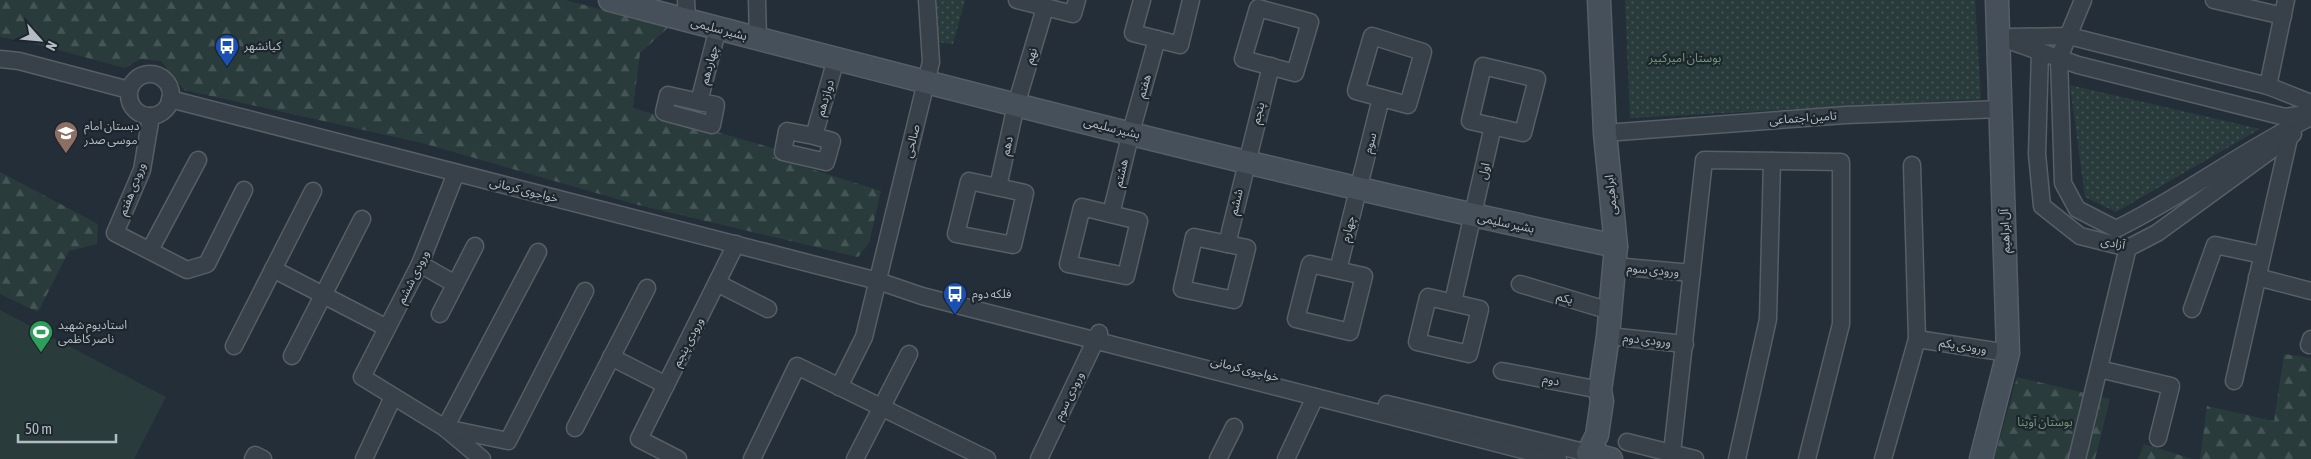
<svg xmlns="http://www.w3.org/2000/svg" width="2311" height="459" viewBox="0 0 2311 459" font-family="'Asap Condensed','Noto Sans Arabic',sans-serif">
<defs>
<pattern id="grass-dots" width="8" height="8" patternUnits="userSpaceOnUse" patternTransform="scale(1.25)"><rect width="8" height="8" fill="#293c3b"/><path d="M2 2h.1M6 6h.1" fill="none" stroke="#465656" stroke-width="1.8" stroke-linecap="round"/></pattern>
<pattern id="forest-firs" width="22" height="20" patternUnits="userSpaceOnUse" patternTransform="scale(1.25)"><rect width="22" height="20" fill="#293c3b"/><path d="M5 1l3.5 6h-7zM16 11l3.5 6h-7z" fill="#465656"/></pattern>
</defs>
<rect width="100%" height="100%" fill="#242e38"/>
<g fill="url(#grass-dots)">
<polygon points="937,0 965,0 953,44 938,42"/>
<polygon points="1625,0 1975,0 1981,99 1630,118"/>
<polygon points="2070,85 2260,129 2116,212 2085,197"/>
</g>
<g fill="url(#forest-firs)">
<polygon points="0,0 565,0 669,27 640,53 633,108 776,149 773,157 881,191 869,243 858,257 638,205 422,143 184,90 161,61 140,59 125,68 32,43 0,37"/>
<polygon points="0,172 98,224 97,244 69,251 38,312 0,294"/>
<polygon points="2284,354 2311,358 2311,459 2200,459 2207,406 2274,421"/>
<polygon points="2017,377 2110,399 2095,459 1994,459"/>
<polygon points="2144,444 2192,459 2138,459"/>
</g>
<polygon fill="#293c3b" points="0,310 166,397 134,459 0,459"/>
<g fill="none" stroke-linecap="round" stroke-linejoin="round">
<g stroke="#565e66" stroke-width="19">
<g id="street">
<polyline points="686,0 687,20"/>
<polyline points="757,0 758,39"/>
<polyline points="1017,0 1073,14 1077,0"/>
<polyline points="1142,0 1133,33 1180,45 1191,0"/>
<path d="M 2083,0 L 2059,58 L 2063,183 L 2077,209 L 2116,229 C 2184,196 2243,150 2311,117"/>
<polyline points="2214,0 2283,16"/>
<polygon points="1258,8 1310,22 1295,73 1243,59"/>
<polygon points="1372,36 1423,52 1408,105 1356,91"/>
<polyline points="1999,37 2078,65 2285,117 2305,114"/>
<polyline points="2011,37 2069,36 2268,86 2311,103"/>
<polyline points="2040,52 2037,154 2042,206 2080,236 2128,248 2157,233 2293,134"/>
<polyline points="0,59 19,61 129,90"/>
<polygon points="1483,66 1537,79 1523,133 1470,121"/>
<circle cx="150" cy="95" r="21"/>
<polyline points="2268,86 2286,0"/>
<polyline points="170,99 878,281 922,296 1558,459"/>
<polyline points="699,102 668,95 664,112 712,125 716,105 699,102 718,28"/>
<polyline points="151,116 142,170 115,233 187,270 207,264 244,190"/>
<polyline points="1605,133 1846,115 2001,109"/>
<polyline points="814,136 787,131 783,152 826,162 832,141 814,136 836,59"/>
<polyline points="456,173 420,264 362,377 445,428 482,459"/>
<polygon points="969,181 1025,193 1013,245 956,234"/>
<polyline points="998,187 1016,105 1045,8"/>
<polygon points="1082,207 1139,221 1126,276 1068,264"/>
<polyline points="1111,214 1131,132 1157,39"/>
<polygon points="1194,237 1247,248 1234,300 1182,289"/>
<polyline points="1227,244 1271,66"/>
<polyline points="150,250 198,160"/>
<polyline points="538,252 445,428 508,441 585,291"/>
<polyline points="420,264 455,284"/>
<polygon points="1310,264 1364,276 1350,332 1296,319"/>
<polyline points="1614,266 1692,273"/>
<polyline points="273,269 387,328"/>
<polyline points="1338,270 1381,98"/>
<polyline points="2257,277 2311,291"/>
<polyline points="717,283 768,309"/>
<polyline points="1520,284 1610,311"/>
<polygon points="1428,297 1480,309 1469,354 1417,342"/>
<polyline points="1453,302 1493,126"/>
<polyline points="2192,309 2215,245 2262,255"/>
<polyline points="440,314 475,246"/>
<polyline points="1608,336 1685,344"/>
<polyline points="1917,339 2008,353"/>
<polyline points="2309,345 2311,339"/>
<polyline points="234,346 313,191"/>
<polyline points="292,356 362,219"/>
<polyline points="611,357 666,385"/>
<polyline points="2099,369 2171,386 2158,438"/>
<polyline points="1502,371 1600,390"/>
<polyline points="2234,381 2289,138"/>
<polyline points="839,387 864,337 926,82 931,62 927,0"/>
<polyline points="1387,404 1588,453"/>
<polyline points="575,428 647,288"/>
<polyline points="1627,442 1695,459"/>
<polyline points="1672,453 1704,160 1841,162 1841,324 1807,459"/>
<polyline points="253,459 255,455 263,459"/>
<polyline points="364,459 393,397"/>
<polyline points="678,459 639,439 736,244"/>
<polyline points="752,459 797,366 987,459"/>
<polyline points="855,459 909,354"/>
<polyline points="1039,459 1099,333"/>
<polyline points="1218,459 1234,427"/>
<polyline points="1286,459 1315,397"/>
<polyline points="1737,459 1768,319 1772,161"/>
<polyline points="1883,459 1917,339 1912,165"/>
<polyline points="2077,459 2128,247"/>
</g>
</g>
<g stroke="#565e66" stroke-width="25">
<g id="secondary">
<path d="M 610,0 C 944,87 1279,175 1616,246"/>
<polyline points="1588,453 1597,435 1602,401 1600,390 1608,336 1616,246 1605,133 1599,0"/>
<polyline points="1588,453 1611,459"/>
<polyline points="1981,459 2008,353 1997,0"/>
</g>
</g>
<use href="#street" stroke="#384049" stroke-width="16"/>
<use href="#secondary" stroke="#46505b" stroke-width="22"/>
</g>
<defs>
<g id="bus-pin" transform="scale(1.25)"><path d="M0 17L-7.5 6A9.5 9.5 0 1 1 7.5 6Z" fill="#1a4fb4" stroke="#1d252d"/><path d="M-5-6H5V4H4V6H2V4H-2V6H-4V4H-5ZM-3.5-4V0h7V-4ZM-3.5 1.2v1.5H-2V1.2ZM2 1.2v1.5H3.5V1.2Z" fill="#fff"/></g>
<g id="school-pin" transform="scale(1.25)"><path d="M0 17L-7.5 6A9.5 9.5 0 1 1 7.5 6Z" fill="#8d6e63" stroke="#1d252d"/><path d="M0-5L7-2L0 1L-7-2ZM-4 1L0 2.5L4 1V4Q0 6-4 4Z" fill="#fff"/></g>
<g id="stadium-pin" transform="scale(1.25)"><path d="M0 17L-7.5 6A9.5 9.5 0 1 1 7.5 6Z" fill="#2e9e5b" stroke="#1d252d"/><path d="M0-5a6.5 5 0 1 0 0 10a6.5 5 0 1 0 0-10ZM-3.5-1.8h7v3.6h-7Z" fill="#fff"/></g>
</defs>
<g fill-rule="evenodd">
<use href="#bus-pin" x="227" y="46"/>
<use href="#school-pin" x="66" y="133"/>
<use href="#bus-pin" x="955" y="294"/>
<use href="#stadium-pin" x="41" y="332"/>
</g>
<g text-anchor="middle" stroke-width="4.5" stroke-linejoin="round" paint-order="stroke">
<g font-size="12" fill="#b3bbc4" stroke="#1d252d">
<text transform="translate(719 29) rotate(15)" y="4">بشیر سلیمی</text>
<text transform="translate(1031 56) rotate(-73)" y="4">نهم</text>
<text transform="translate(709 65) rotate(-75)" y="4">چهاردهم</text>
<text transform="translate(1144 86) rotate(-74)" y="4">هفتم</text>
<text transform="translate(825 98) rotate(-74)" y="4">دوازدهم</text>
<text transform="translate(1258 113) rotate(-76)" y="4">پنجم</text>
<text transform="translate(1803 118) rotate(-4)" y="4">تامین اجتماعی</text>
<text transform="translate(1112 128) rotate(14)" y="4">بشیر سلیمی</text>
<text transform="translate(912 141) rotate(-76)" y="4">صالحی</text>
<text transform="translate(1370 143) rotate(-76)" y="4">سوم</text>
<text transform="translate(1007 146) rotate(-77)" y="4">دهم</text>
<text transform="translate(1484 171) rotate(-78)" y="4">اول</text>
<text transform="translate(1121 173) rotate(-77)" y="4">هشتم</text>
<text transform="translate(132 189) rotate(-69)" y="4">ورودی هفتم</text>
<text transform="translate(524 190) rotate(14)" y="4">خواجوی کرمانی</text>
<text transform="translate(1611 195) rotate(-96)" y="4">ابراهیمی</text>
<text transform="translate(1236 202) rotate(-77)" y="4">ششم</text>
<text transform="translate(1506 223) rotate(12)" y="4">بشیر سلیمی</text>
<text transform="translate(1348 229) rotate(-76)" y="4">چهارم</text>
<text transform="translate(2005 231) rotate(-92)" y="4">آل ابراهیم</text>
<text transform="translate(2113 243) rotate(10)" y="4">آزادی</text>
<text transform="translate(1653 270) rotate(5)" y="4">ورودی سوم</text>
<text transform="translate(413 277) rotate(-64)" y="4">ورودی ششم</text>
<text transform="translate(1565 298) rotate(16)" y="4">یکم</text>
<text transform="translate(1647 340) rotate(6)" y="4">ورودی دوم</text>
<text transform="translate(688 342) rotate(-63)" y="4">ورودی پنجم</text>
<text transform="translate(1963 346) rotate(9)" y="4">ورودی یکم</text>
<text transform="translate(1245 369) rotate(14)" y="4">خواجوی کرمانی</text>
<text transform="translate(1551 380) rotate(11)" y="4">دوم</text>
<text transform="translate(1069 396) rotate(-64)" y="4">ورودی سوم</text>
</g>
<g font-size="12" fill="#b3bbc4" stroke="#1d252d" text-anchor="start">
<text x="244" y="50">کیانشهر</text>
<text x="84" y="130">دبستان امام<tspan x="84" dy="14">موسی صدر</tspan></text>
<text x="972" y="298">فلکه دوم</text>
<text x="58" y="329">استادیوم شهید<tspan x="58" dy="14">ناصر کاظمی</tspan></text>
</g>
<g font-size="12" fill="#739879" stroke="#1d252d">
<text x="1685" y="62">بوستان امیرکبیر</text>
<text x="2045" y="426">بوستان آوینا</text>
</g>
</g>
<g transform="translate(40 40) rotate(117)" stroke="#1d252d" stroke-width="4" paint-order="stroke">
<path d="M0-4L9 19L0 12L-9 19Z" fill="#b3bbc4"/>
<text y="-8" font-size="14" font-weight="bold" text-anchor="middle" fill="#b3bbc4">N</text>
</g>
<path d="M18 434v8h98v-8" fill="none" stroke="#b3bbc4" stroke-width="2.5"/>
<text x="25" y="434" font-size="15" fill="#b3bbc4" stroke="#1d252d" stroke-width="4" paint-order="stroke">50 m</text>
</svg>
